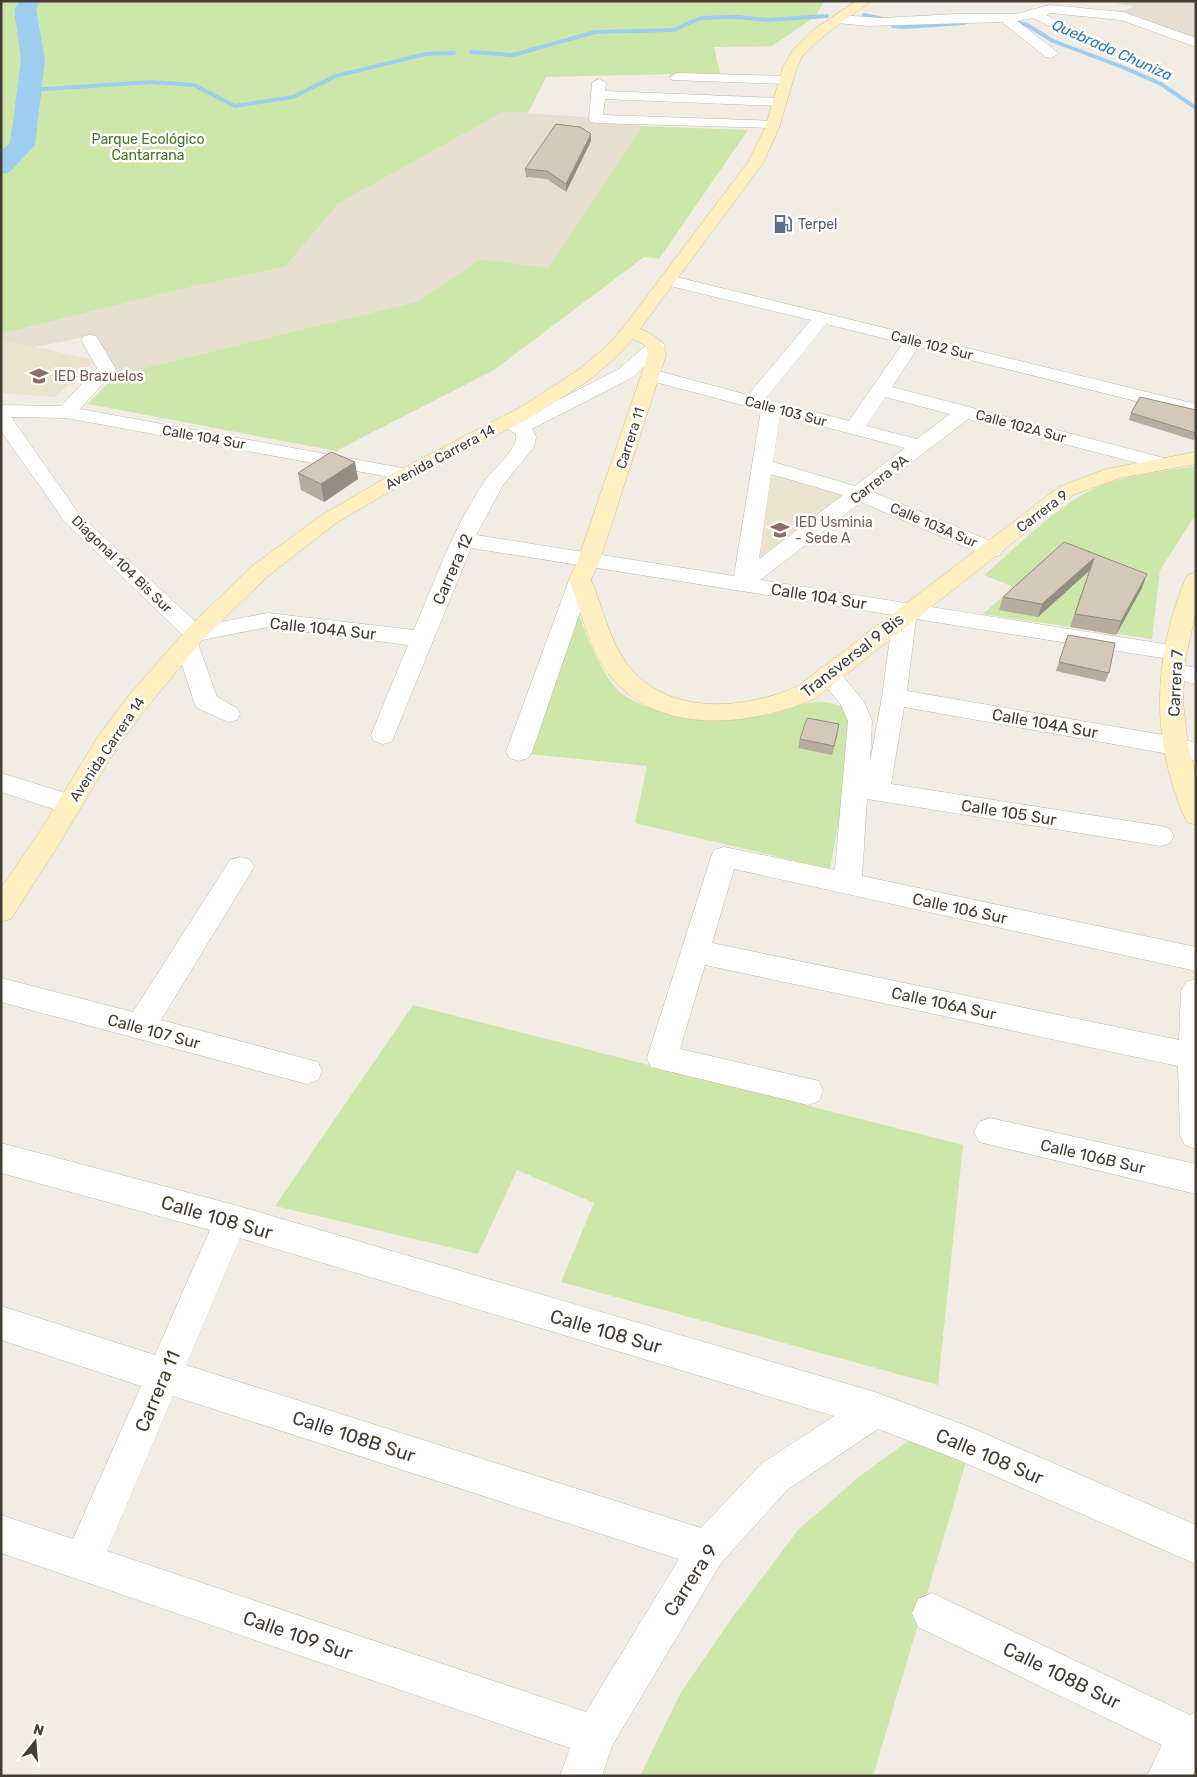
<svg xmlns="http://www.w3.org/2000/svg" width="1197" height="1777" viewBox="0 0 1197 1777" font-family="Rubik,sans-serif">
<rect width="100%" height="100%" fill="#f2ede4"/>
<g fill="#e6dfd1">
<polygon points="1102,1 1196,1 1196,39 1121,12 1133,6"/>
<polygon points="503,112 588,117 589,121 642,126 548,269 480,259 419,301 115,375 95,335 35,347 1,341 1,334 199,285 285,267 338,204"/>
</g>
<g fill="#ebe3cd">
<polygon points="1,341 35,347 95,360 55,397 1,393"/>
<polygon points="768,470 844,495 755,565"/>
</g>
<g fill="#cde7ab">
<polygon points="1,1 824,1 815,17 772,46 714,47 720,73 546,77 528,113 503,112 338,204 285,267 199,285 1,334"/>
<polygon points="642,126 748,130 659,259 644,257 494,370 336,451 88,404 115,375 419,301 480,259 548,268"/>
<path d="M 1196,466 L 1196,514 L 1160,570 L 1152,639 L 983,614 L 1013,587 L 984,575 C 1018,546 1055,507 1095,488 C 1126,474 1163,472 1196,466 Z"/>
<path d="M 578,609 C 582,629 605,681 621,693 C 660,720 716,723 761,716 C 799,711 808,691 849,709 L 855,733 L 830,869 L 635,823 L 647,766 L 530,754 Z"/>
<polygon points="413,1005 963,1145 938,1385 561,1282 594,1203 517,1170 478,1254 275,1206"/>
<polygon points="908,1441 966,1462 873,1776 640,1776 681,1692 732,1618 798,1530 860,1476"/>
</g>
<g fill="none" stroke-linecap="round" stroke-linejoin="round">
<g stroke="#9ecff0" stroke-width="4">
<polyline points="864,15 879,18 886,22"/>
<polyline points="1014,22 1027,25 1053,41 1120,66 1161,84 1196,108"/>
<polyline points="893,26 905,27 964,23"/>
<polyline points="471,52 513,55 595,32 674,30 701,18 736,17 768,20 827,16"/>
<polyline points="30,90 152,82 194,85 235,106 293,97 336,76 426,54 454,53"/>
</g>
<polygon fill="#9ecff0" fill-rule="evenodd" points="20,1 41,1 36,9 45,60 35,145 10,172 1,174 1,151 10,143 21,60 14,9"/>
<g stroke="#c0b8a9" stroke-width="1">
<g id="street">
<polygon points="1050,5 1123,12 1196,38 1196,47 1121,20 1051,13 1046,15 1083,32 1084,35 1083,38 1073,38 1033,18 1017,21 1056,51 1058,54 1051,58 1046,57 1002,22 868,26 838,23 832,19 838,15 882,18 956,14 1016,14"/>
<polygon points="677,73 786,76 793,80 786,84 672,80 670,77"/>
<polygon points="599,79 606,83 605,91 779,98 786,102 779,106 605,99 603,115 778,121 780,124 778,127 773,128 596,123 591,122 589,119 592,83"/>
<path d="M 668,275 L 1196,404 L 1196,416 L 918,347 L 892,387 L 1168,459 L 1171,463 L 1168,467 L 1161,469 L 968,419 L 873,492 L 1000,545 L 1003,550 L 1000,555 L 992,557 L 984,555 L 861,502 L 760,580 L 1183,647 L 1187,652 L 1183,657 L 1175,660 L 916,619 L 907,691 L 1175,737 L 1196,743 L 1196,761 L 1175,755 L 904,707 L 891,784 L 1161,826 L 1170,829 L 1174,836 L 1170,843 L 1161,846 L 867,799 L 862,876 L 1196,947 L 1196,971 L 734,869 L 712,943 L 1179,1040 L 1181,991 L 1186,982 L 1196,979 L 1196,1149 L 1185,1145 L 1180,1135 L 1178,1066 L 705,965 L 680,1049 L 819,1081 L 823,1091 L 819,1101 L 808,1105 L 651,1067 L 647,1058 L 711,857 L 714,850 L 724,847 L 835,870 L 848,721 L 841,705 L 816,674 L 820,668 L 828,666 L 836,668 L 864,702 L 872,721 L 870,762 L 882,697 L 893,615 L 471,548 L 392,741 L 383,744 L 374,741 L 371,735 L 408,645 L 268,627 L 197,641 L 217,697 L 237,708 L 240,714 L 237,720 L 228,722 L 197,708 L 194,702 L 175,643 L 179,638 L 184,636 L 65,522 L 1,431 L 1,405 L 61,406 L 97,368 L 81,340 L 84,336 L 90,335 L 96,336 L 116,369 L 80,409 L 413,470 L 416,474 L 413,478 L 406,480 L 66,418 L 11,417 L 79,514 L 200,626 L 268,613 L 414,630 C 435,580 454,526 485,481 C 494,468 519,449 516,434 L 502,425 L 499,421 L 502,417 L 509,415 L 521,419 L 619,369 L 650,342 L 656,341 L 662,342 L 665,346 L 633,377 L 532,429 L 536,437 L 534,447 L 503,485 L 476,535 L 734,576 L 761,410 L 644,379 L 642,375 L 644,371 L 651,369 L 748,395 L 811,320 L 662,284 L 659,280 L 662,276 ZM 826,324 L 903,343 L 849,421 L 765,399 ZM 885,397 L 950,414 L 917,439 L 866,426 ZM 780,415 L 905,448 L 855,486 L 773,462 ZM 771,474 L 843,495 L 759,559 Z"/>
<polygon points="580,573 588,575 591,580 532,752 528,758 519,761 510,758 506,752 569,580 572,575"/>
<polygon points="1173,663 1196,668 1196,684 1165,677 1161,671 1165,665"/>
<polygon points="1,773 78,797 82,804 78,811 69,814 1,792"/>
<polygon points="240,857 250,860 254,867 161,1020 318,1062 322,1071 318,1080 307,1084 1,1002 1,978 133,1012 230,860"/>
<polygon points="990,1118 1196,1164 1196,1194 979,1142 974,1132 979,1122"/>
<path d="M 1,1143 L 231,1204 L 875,1392 L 972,1428 L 1196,1525 L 1196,1564 L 954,1458 L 878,1429 L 787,1490 L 721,1563 L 612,1746 L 602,1776 L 560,1776 L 570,1748 L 1,1553 L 1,1515 L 73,1539 L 141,1386 L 1,1340 L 1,1306 L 155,1355 L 210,1230 L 1,1173 ZM 240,1238 L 834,1416 L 761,1464 L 701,1528 L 186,1365 ZM 173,1396 L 679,1559 L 586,1712 L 107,1551 Z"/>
<polygon points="932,1593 1190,1715 1196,1712 1196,1769 1192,1776 1147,1776 1162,1745 918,1627 912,1613 918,1599"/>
</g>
</g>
<g stroke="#d3c193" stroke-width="1">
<g id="secondary">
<path d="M 856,1 L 871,1 L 826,34 L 803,55 L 797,67 L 779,128 L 763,163 L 640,329 C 654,334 663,340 666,355 L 600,560 L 591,580 C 603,607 609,640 627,664 C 667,717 745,710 798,686 L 1059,487 L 1106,469 L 1196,452 L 1196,464 L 1119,478 L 1073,495 L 816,698 C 753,726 661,737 611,677 C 589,650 582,612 569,580 L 578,560 L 648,355 L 645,345 L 633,339 L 618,355 L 592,378 L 537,414 L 413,478 L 336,523 L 268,576 L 203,639 L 148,706 L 117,747 L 59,844 L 11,919 L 1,922 L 1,888 L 41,830 L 99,735 L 130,694 L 187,629 L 252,566 L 322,515 L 399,470 L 523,406 L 578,370 L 606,347 L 623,328 L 748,162 L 765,128 L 783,67 L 793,50 L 816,28 Z"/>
<path d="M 1196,573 L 1196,611 L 1185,661 L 1183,703 L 1188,745 L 1196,777 L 1196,825 L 1187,822 C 1181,811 1177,798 1173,786 C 1151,717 1158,646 1185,580 L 1188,575 Z"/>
</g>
</g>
<use href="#street" fill="#fff" fill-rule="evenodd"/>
<use href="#secondary" fill="#ffefc1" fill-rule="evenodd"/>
</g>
<g fill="#b6ad9f">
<polygon points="591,141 566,192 547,179 526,177 525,169"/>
<polygon points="1196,410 1196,438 1193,440 1129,420 1131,413"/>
<polygon points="298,473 358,479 324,502 301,490"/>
<polygon points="1064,542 1142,588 1116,635 1070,627 1089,571 1038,617 999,610 1003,597"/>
<polygon points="1068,635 1109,673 1105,682 1056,671"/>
<polygon points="838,733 832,755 798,748 800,739"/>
</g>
<g fill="#948d82">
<polygon points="591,134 591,141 566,192 566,184"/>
<polygon points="355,462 358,479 324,502 321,484"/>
<polygon points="1094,558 1089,571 1038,617 1042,604"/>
<polygon points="1147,574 1142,588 1116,635 1121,621"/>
</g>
<g fill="#d4c9b9" stroke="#948d82">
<polygon points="556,124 580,127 591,134 566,184 547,171 525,169"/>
<polygon points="1140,397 1196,410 1196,433 1131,413"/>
<polygon points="331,452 355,462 321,484 298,473"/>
<polygon points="1064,542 1147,574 1121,621 1075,614 1094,558 1042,604 1003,597"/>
<polygon points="1068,635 1115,643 1109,673 1059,662"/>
<polygon points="807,718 839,724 834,746 800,739"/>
</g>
<defs>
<g id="fuel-bare" transform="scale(1.5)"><path d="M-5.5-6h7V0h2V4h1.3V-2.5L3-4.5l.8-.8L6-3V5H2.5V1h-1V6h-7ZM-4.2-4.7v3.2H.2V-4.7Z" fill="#5c6f8a" stroke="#fff" stroke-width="2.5" paint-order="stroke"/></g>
<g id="school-bare" transform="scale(1.5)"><path d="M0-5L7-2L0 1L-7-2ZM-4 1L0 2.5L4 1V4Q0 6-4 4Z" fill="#8d6e63" stroke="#fff" stroke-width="2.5" paint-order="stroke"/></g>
</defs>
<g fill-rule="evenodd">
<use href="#fuel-bare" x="783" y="224"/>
<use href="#school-bare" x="39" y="376"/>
<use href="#school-bare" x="780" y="530"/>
</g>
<g text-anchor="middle" stroke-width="5" stroke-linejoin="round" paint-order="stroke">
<g font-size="14" fill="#457527" stroke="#fff">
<text x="148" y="144">Parque Ecológico<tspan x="148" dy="16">Cantarrana</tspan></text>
</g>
<g font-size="14" fill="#4e5e75" stroke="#fff" text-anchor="start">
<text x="798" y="229">Terpel</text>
</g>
<g font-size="14" fill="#443d34" stroke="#fff">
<text transform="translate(932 345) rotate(14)" y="5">Calle 102 Sur</text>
<text transform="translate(786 411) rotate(15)" y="5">Calle 103 Sur</text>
<text transform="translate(1021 426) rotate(15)" y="5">Calle 102A Sur</text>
<text transform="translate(204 437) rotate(10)" y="5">Calle 104 Sur</text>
<text transform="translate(630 438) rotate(-72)" y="5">Carrera 11</text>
<text transform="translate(440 457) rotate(-28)" y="5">Avenida Carrera 14</text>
<text transform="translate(879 479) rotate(-38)" y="5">Carrera 9A</text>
<text transform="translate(1042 511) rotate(-37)" y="5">Carrera 9</text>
<text transform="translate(934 525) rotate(23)" y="5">Calle 103A Sur</text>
<text transform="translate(122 564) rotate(44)" y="5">Diagonal 104 Bis Sur</text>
<text transform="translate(107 749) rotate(-56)" y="5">Avenida Carrera 14</text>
</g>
<g font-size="14" fill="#785e54" stroke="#fff" text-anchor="start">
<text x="54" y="381">IED Brazuelos</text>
<text x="795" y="527">IED Usminia<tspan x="795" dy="16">- Sede A</tspan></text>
</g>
<g font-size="15" font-style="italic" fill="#2d7ab0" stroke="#fff">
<text transform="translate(1112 50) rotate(24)" y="5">Quebrada Chuniza</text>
</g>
<g font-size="16" fill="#443d34" stroke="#fff">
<text transform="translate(452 569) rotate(-66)" y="6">Carrera 12</text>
<text transform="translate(819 596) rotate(9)" y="6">Calle 104 Sur</text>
<text transform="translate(323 628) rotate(6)" y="6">Calle 104A Sur</text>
<text transform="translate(852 655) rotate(-38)" y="6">Transversal 9 Bis</text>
<text transform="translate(1175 683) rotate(-87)" y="6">Carrera 7</text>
<text transform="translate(1045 723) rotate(10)" y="6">Calle 104A Sur</text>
<text transform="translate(1009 812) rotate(9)" y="6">Calle 105 Sur</text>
<text transform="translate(960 908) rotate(12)" y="6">Calle 106 Sur</text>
<text transform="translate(944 1003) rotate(12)" y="6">Calle 106A Sur</text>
<text transform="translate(154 1031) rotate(15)" y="6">Calle 107 Sur</text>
<text transform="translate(1093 1156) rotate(13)" y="6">Calle 106B Sur</text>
</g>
<g font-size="19" fill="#443d34" stroke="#fff">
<text transform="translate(217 1217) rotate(16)" y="7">Calle 108 Sur</text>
<text transform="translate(606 1331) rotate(16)" y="7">Calle 108 Sur</text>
<text transform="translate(157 1391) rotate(-67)" y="7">Carrera 11</text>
<text transform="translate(354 1436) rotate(18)" y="7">Calle 108B Sur</text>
<text transform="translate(990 1456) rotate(23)" y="7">Calle 108 Sur</text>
<text transform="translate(690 1580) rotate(-57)" y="7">Carrera 9</text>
<text transform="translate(298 1635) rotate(19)" y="7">Calle 109 Sur</text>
<text transform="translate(1062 1675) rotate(26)" y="7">Calle 108B Sur</text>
</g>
</g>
<rect width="1197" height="1777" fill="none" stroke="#443d34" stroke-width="5"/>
<g transform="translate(35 1742) rotate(17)" stroke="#ffffff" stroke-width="4" paint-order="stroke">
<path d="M0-4L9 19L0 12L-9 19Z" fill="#443d34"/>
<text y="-8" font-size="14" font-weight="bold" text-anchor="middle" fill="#443d34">N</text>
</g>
</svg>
